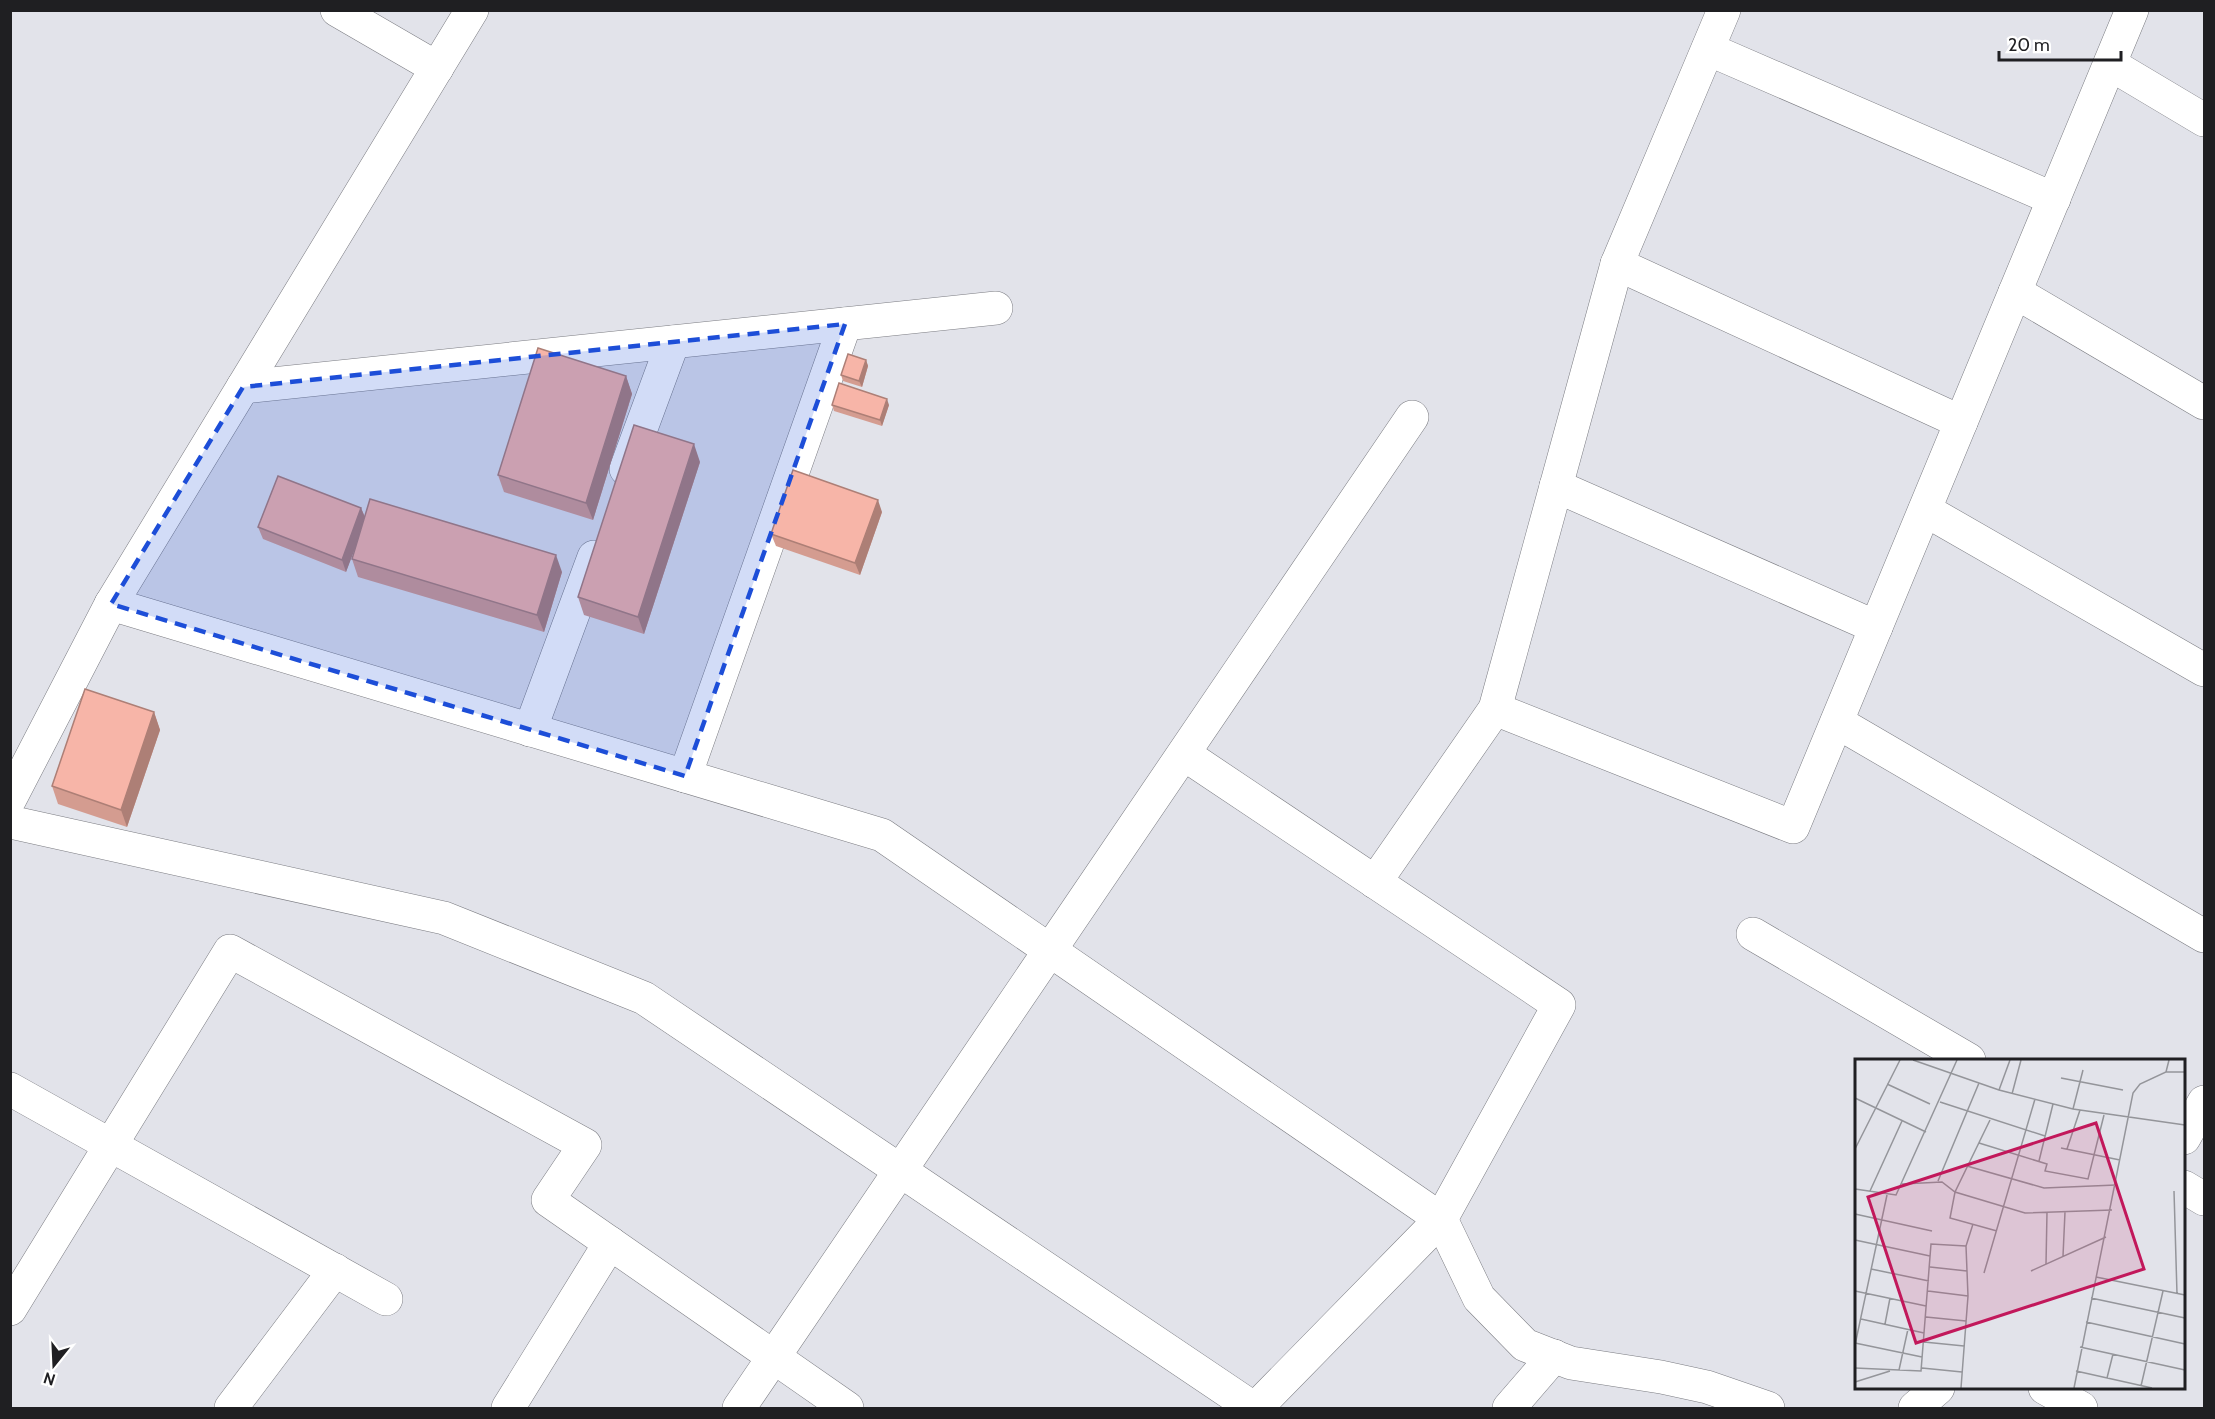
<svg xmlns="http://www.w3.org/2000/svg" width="2215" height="1419" viewBox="0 0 2215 1419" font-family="Cabin,sans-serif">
<rect width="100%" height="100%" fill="#e2e3ea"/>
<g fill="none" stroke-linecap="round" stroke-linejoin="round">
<g stroke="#7b7c82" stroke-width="34">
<g id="minor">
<polyline points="337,10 437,68"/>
<polyline points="1708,49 2054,199"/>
<polyline points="2110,64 2204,120"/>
<polyline points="1617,264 1961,422"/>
<polyline points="2015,292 2204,403"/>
<polyline points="243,387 996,308"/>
<polyline points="626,469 673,342"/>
<polyline points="1556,486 1876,627"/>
<polyline points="1925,510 2204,670"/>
<polyline points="111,604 882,835 1441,1219 1479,1298 1525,1345 1571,1363 1661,1377 1707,1387 1768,1408"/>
<polyline points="1495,709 1793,827 2132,10"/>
<polyline points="1837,722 2204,936"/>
<polyline points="530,730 594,557"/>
<polyline points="1184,754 1559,1005 1441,1219 1256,1408"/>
<polyline points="685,776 845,324"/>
<polyline points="10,822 444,918 644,998 1253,1408"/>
<polyline points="1375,882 1495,709 1617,264 1724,10"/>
<polyline points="1753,934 1969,1060"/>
<polyline points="10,1089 386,1299"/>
<polyline points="2184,1138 2204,1102"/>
<polyline points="2184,1187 2204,1199"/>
<polyline points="10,1309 230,951 585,1145 548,1200 847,1408"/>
<polyline points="2045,1388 2081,1408"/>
<polyline points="231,1408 335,1270"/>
<polyline points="508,1408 610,1243"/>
<polyline points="739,1408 1412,417"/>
<polyline points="1509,1408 1554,1356"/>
<polyline points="1915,1408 1938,1388"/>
</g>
</g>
<g stroke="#7b7c82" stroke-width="34">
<polyline id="tertiary" points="10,799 111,604 472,10"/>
</g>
<use href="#minor" stroke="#fff" stroke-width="33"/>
<use href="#tertiary" stroke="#fff" stroke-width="33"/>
</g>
<g fill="#d49c90">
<polygon points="866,360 868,366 862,387 843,381 841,375"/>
<polygon points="626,376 632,394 593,520 504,492 498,475"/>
<polygon points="832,405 889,405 882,426 834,411"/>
<polygon points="700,462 644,634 584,615 578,597"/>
<polygon points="361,508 365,517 562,572 544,632 358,577 352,559 356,544 346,572 263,539 258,527"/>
<polygon points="882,512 860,575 776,546 771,534"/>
<polygon points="154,712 160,730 127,827 58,804 52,786"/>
</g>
<g fill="#ad7f76">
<polygon points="866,360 868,366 862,387 859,381"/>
<polygon points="626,376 632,394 593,520 586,503"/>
<polygon points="887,399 889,405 882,426 880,420"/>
<polygon points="694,444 700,462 644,634 638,617"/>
<polygon points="878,500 882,512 860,575 855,563"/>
<polygon points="361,508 366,520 346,572 342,560"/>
<polygon points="556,555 562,572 544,632 537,615"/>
<polygon points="154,712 160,730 127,827 121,810"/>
</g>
<g fill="#f7b5a8" stroke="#ad7f76" stroke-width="1.5">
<polygon points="538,348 626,376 586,503 498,475"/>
<polygon points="848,354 866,360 859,381 841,375"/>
<polygon points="839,383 887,399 880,420 832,405"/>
<polygon points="634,425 694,444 638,617 578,597"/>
<polygon points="793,470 878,500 855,563 771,534"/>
<polygon points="278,476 361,508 342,560 258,527"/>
<polygon points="370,499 556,555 537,615 352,559"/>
<polygon points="85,689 154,712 121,810 52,786"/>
</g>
<path fill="#1d4ed8" fill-opacity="0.2" stroke="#1d4ed8" stroke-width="4.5" stroke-dasharray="12 8" stroke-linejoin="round" d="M 845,324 L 685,776 L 111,604 L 243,387 Z"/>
<g transform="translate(1855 1059)">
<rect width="330" height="330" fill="#e2e3ea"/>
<path fill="none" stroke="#94959a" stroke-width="1.5" d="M 58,1 L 144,31 L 218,50 L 330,66M 311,13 L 330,13M 206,19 L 268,31M 32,25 L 75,45M 144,31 L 155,1M 157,35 L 166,1M 0,39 L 71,73M 85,43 L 190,77M 218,50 L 228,11M 135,61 L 100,133 L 95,159 L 142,172M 124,84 L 192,105 L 190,112 L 233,120 L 249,56M 206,89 L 265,101M 0,90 L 45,1M 212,90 L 225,51M 184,102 L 198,45M 112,107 L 189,129 L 261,126M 83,122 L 124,24M 47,125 L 87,123 L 100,133 L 170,154 L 257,151M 0,130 L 41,136 L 102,1M 15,132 L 47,62M 319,132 L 322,235M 0,155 L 77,172M 0,181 L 75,197M 208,197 L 210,153M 191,205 L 192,153M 75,208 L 112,212M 16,210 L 74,222M 176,212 L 251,178M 129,214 L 180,40M 241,218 L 330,236M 0,232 L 71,247M 73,232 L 113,237M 236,239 L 330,259M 71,258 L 111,262M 6,260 L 69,274M 231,263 L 330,285M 30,265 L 35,239M 69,283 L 109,287M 0,284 L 67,298M 0,286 L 32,136M 225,288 L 330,311M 0,309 L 66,312 L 76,185 L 111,187M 67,309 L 107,313M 44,311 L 53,270M 221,312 L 297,329M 252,319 L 258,295M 0,323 L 35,312M 286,327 L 308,232M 106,329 L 113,237 L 111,187 L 118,165M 219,329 L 278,34 L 285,25 L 311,13 L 314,1"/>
<path fill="#c2185b" fill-opacity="0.15" stroke="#c2185b" stroke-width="3" d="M 241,64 L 289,210 L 61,284 L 13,138 Z"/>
<rect width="330" height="330" fill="none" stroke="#1f1f22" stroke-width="3"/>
</g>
<rect width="2215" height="1419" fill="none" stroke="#1f1f22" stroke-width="24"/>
<g transform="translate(54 1365) rotate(198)" stroke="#ffffff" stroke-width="4.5" paint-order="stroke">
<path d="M0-4.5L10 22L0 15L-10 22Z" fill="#1f1f22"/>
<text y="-9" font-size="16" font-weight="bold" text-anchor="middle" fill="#1f1f22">N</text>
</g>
<path d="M1999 51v9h122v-9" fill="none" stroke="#1f1f22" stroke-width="3"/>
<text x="2008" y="51" font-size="18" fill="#1f1f22" stroke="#ffffff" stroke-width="4.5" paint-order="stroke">20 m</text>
</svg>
